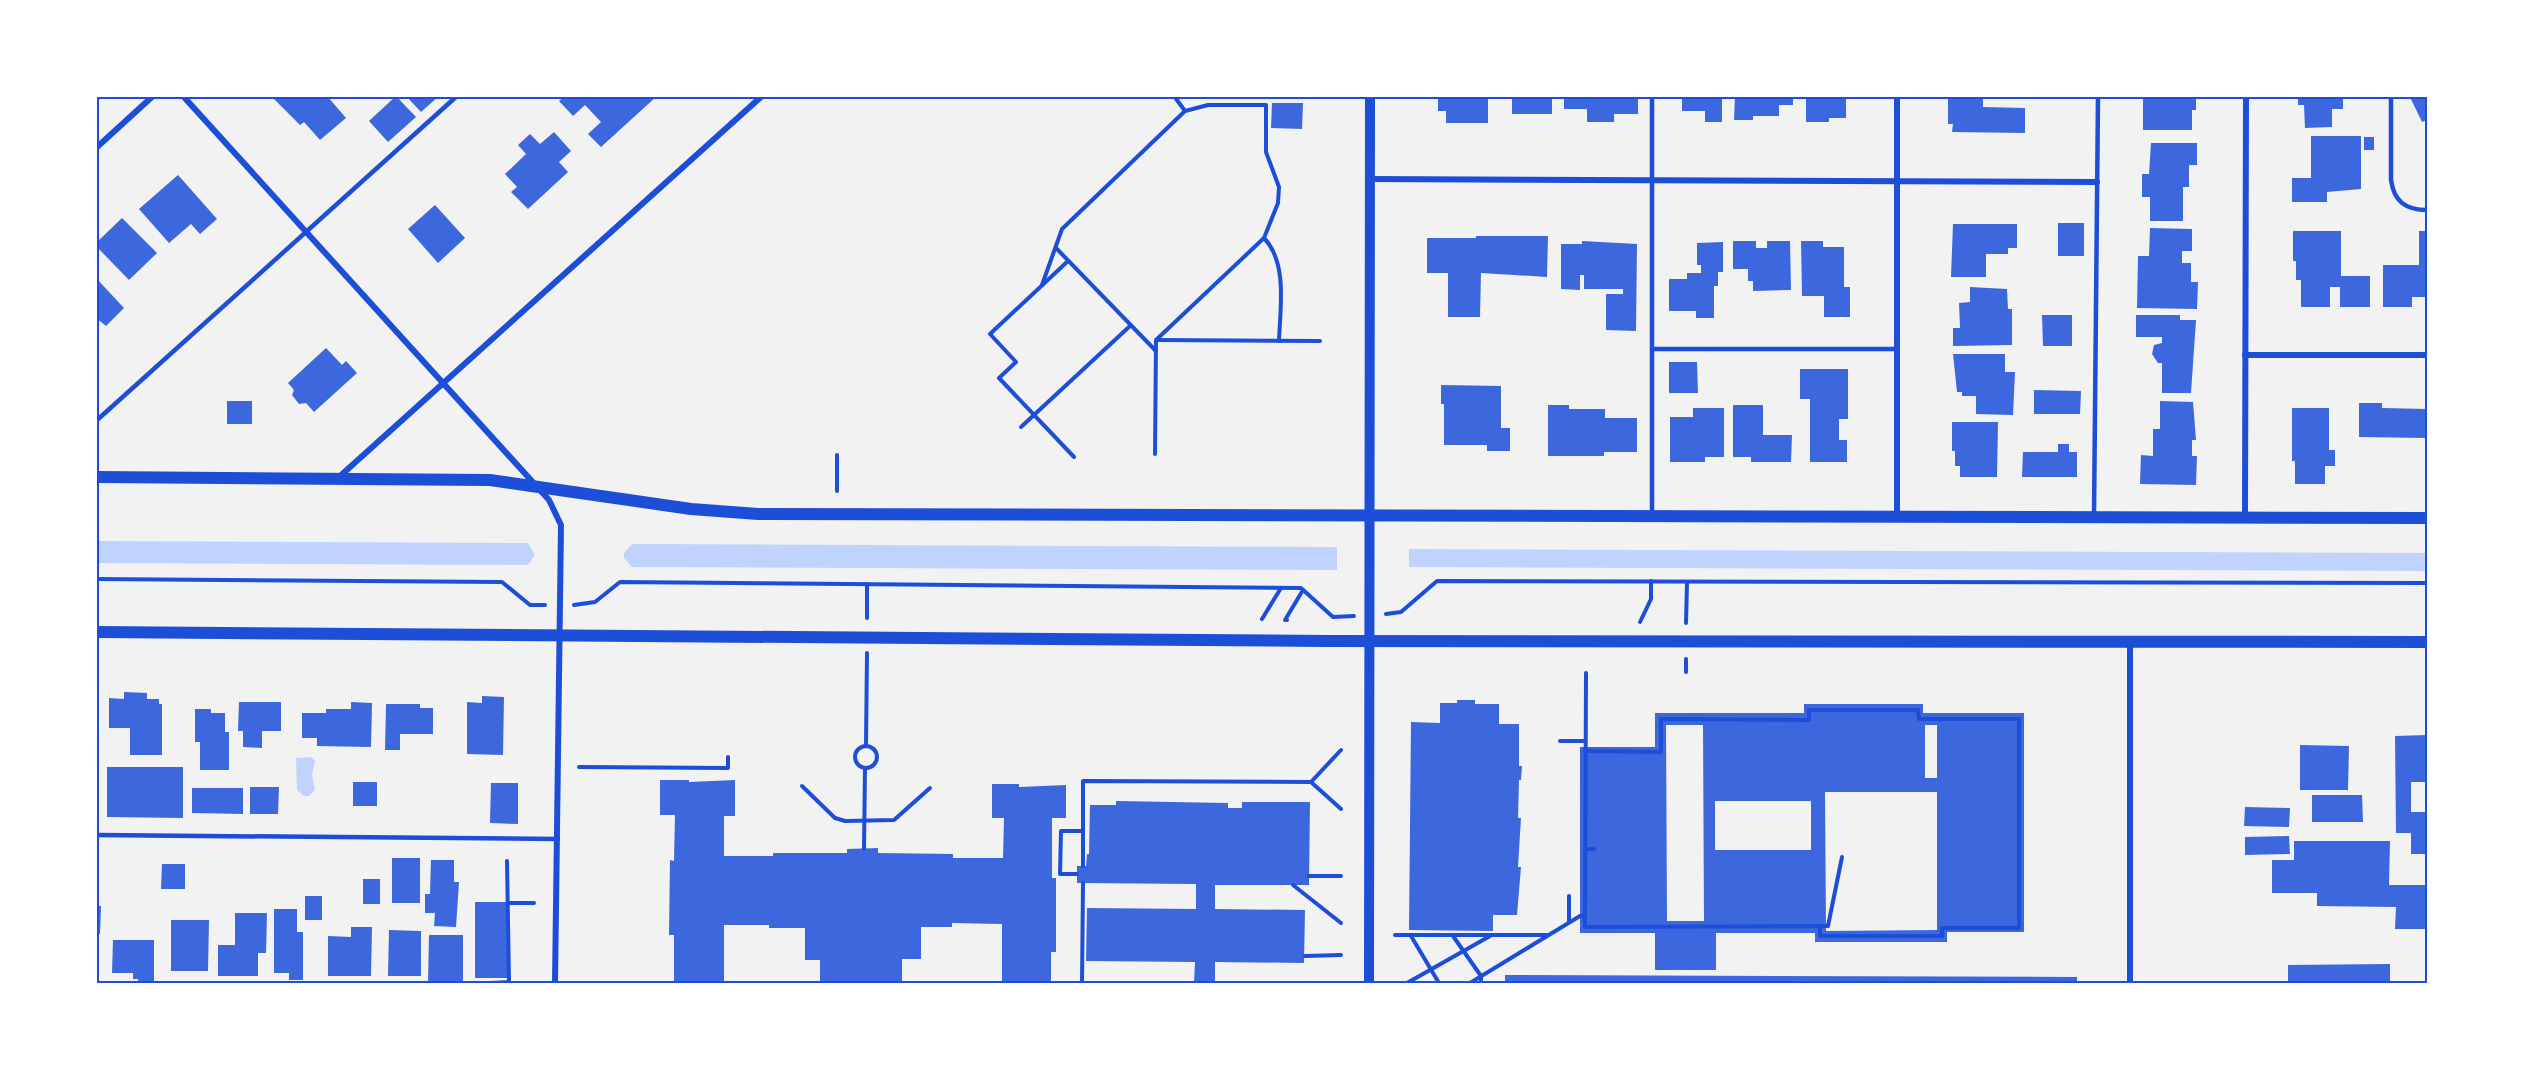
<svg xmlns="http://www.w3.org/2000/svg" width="2523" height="1079" viewBox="0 0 2523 1079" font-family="'Sofia Sans Condensed',sans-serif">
<rect width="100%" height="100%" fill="#f2f2f2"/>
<g fill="#bfd3fe">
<polygon points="96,541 528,543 535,555 528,565 96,563"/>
<polygon points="632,544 1337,547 1337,570 632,567 624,558 624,553"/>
<polygon points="1409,549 2427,553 2427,571 1409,567"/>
<polygon points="311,757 315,761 312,775 315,790 309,796 304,796 297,790 296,758"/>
</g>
<g fill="#3d67dc" fill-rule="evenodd">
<polygon points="271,96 327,96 346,118 320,140 304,122 300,125"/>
<polygon points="396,96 416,117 388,142 369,121"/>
<polygon points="406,96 439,96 421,112"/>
<polygon points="565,96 657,96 601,147 588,134 601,122 585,105 573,116 559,101"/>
<polygon points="1438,96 1488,96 1488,123 1446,123 1446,111 1438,111"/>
<rect x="1512" y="96" width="40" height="18"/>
<polygon points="1564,96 1638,96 1638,114 1614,114 1614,122 1587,122 1587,109 1564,109"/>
<polygon points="1662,96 1722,96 1722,122 1705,122 1705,111 1682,111 1682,98"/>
<polygon points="1735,96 1793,96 1793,105 1779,105 1779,116 1753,116 1753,120 1734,120"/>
<polygon points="1806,96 1846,96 1846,118 1829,118 1829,122 1806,122"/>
<polygon points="1952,96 1983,96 1983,107 2025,108 2025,133 1952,132 1953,124 1948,124 1948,99 1952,99"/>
<polygon points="2143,96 2196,96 2196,110 2192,110 2192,130 2143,130"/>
<polygon points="2298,96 2343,96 2343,109 2332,109 2332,127 2305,128 2304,105 2298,105"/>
<polygon points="2427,96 2427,120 2422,122 2410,97"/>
<polygon points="1272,103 1303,103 1302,129 1271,128"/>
<polygon points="554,132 571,151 559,162 568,172 528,209 511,192 517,187 505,174 526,154 518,145 530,134 540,144"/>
<polygon points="2311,136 2361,136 2361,189 2327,192 2327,202 2292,202 2292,178 2311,178"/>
<rect x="2364" y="137" width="10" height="13"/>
<polygon points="2151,143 2197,143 2197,165 2189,165 2189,187 2183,187 2183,221 2150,221 2150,197 2142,197 2142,174 2149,174"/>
<polygon points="178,175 217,219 200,234 191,224 169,243 139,209"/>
<polygon points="435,205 465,238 438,263 408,229"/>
<polygon points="122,218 157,253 129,280 96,246 96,243"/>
<rect x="2058" y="223" width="26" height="33"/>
<polygon points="1953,224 2017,224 2017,248 2008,248 2008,254 1986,254 1986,277 1951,277"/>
<polygon points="2150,228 2192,229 2192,251 2182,251 2182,263 2191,263 2191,282 2198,282 2197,309 2137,308 2138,256 2149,256"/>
<polygon points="2293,231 2341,231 2341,276 2370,276 2370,307 2340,307 2340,287 2330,287 2330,307 2301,307 2301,280 2296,280 2296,261 2293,261"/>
<polygon points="2419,231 2427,231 2427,297 2412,297 2412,307 2383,307 2383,265 2419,265"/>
<polygon points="1476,236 1548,236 1547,277 1481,273 1480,317 1448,317 1448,273 1427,273 1427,238 1476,238"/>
<polygon points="1582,241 1637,244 1636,331 1606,330 1606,294 1623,294 1623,289 1584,289 1584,275 1580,275 1580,290 1561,289 1561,244 1582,244"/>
<polygon points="1733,241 1756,241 1756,248 1767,248 1767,241 1790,241 1791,290 1753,291 1753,281 1748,281 1748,269 1733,269"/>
<polygon points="1801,241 1823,241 1823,247 1844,247 1844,287 1850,287 1850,317 1824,317 1824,296 1802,296"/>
<polygon points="1723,242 1723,272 1718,272 1718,286 1714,286 1714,318 1696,318 1696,311 1669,311 1669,279 1687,279 1687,273 1701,273 1701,265 1697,265 1697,243"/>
<polygon points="96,278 124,308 106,326 96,318"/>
<polygon points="1970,287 2007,289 2008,309 2012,309 2012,345 1953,346 1953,328 1960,328 1959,303 1970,302"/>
<polygon points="2042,315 2072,315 2072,346 2043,346"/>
<polygon points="2136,315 2180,315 2180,320 2196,320 2191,393 2162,393 2162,363 2158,363 2152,354 2154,345 2162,343 2162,337 2136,337"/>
<polygon points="326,348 342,365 346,361 357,373 314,412 306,403 299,404 292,395 294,390 288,383"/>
<polygon points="1953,354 2005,354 2005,372 2015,372 2013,415 1976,414 1976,396 1962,396 1962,392 1957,392"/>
<polygon points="1669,362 1697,362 1698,393 1669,393"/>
<polygon points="1800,369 1848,369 1848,419 1839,419 1839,440 1847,440 1847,462 1810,462 1810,399 1800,399"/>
<polygon points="1441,385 1501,386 1501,428 1510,428 1510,451 1487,451 1487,445 1444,445 1444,404 1441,404"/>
<polygon points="2034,390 2081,391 2080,414 2034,414"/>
<rect x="227" y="401" width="25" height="23"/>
<polygon points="2160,401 2193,402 2196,440 2192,440 2192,456 2197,456 2196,485 2140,484 2141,455 2153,456 2153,429 2160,429"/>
<polygon points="2359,403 2382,403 2382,408 2427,409 2427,438 2359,437"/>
<polygon points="1548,405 1569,405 1569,409 1605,409 1605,418 1637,418 1637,452 1604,452 1604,456 1548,456"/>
<polygon points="1733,405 1763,405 1763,435 1792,435 1791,462 1751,462 1751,457 1733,457"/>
<polygon points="1693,408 1724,408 1724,457 1705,457 1705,462 1670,462 1670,417 1693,417"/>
<polygon points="2292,408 2329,408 2329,450 2335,450 2335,466 2325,466 2325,484 2295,484 2295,461 2292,461"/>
<polygon points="1952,422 1998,422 1997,477 1960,477 1960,466 1955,466 1955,451 1952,451"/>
<polygon points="2058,444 2069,444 2069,452 2077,452 2077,477 2022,477 2023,452 2058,452"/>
<polygon points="124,692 147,693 147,699 159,699 159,704 162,704 162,755 130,755 130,728 109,728 109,698 124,699"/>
<polygon points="482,696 504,697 503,755 467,754 467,702 482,703"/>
<polygon points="1457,700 1475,700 1475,704 1499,704 1499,724 1519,724 1519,766 1522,766 1521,780 1519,780 1518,818 1521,818 1518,867 1521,867 1517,915 1493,915 1493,931 1409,930 1411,722 1440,723 1440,703 1457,703"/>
<polygon points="239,702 281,702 281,731 262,731 262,748 243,747 243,731 238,731"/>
<polygon points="351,702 372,703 371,747 317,746 317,738 302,738 302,713 326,713 326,709 351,709"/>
<polygon points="386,704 420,704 420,708 433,708 433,734 400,734 400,750 385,750"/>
<path d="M 1804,704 L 1923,704 L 1923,713 L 2024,713 L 2024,932 L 1947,932 L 1947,942 L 1815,942 L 1815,933 L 1716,933 L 1716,970 L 1655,970 L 1655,933 L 1580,933 L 1580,747 L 1655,747 L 1655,713 L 1804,713 ZM 1666,725 L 1703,725 L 1704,921 L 1667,921 ZM 1925,725 L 1937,725 L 1937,778 L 1925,778 ZM 1825,792 L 1937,792 L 1937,930 L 1826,931 ZM 1715,801 L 1811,801 L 1811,850 L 1715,850 Z"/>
<polygon points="195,709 211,709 211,713 225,713 225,732 229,732 229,770 200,770 200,742 195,742"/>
<polygon points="2427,735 2427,782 2411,782 2411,812 2427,812 2427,854 2411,854 2411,833 2396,833 2395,736"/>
<polygon points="2300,745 2349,746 2348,790 2300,790"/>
<polygon points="107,767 183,767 183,818 107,817"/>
<polygon points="660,780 689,780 689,782 735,780 735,816 724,816 724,856 773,856 773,853 847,853 847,849 878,848 878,853 953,854 953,858 1003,858 1004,818 992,818 992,784 1019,784 1019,787 1066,785 1066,818 1052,818 1052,878 1056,878 1056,952 1051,952 1051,983 1002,983 1002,924 952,923 952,927 921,927 921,959 902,959 902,983 820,983 820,960 805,960 805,928 769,928 769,925 724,925 724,983 674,983 674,935 669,935 670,860 674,861 675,815 660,815"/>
<rect x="353" y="782" width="24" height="24"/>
<polygon points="491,783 518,783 518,824 490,823"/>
<polygon points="250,787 279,787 278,814 250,814"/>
<polygon points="192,788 243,788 243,814 192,813"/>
<polygon points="2312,795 2362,795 2363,822 2312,822"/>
<polygon points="1116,801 1228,803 1228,808 1242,808 1242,802 1310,802 1309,885 1215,885 1215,909 1305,910 1304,963 1215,962 1215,983 1194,983 1195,962 1086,961 1087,908 1196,909 1196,884 1077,883 1077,866 1086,866 1087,854 1089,854 1090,805 1116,805"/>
<polygon points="2245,807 2290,808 2289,827 2244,826"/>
<polygon points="2289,836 2290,854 2245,855 2245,837"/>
<polygon points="2294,841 2390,841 2389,885 2427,885 2427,929 2395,929 2396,907 2317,906 2317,893 2272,893 2272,860 2294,860"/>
<rect x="392" y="858" width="28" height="45"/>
<polygon points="431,860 454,860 454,882 459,882 456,927 434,926 435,913 425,913 425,894 430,894"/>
<polygon points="162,864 185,864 185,889 161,889"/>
<rect x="363" y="879" width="17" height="25"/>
<rect x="305" y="896" width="17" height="24"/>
<rect x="475" y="902" width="32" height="76"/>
<polygon points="96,906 101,906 100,934 96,934"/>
<polygon points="274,909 297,909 297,932 303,932 303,980 289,980 289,973 274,973"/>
<polygon points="235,913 267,913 266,953 258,953 258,976 218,976 218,945 235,945"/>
<polygon points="171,920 209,920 208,971 171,971"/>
<polygon points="351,927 372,927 371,976 328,976 328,936 351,937"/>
<polygon points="389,930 421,931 421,976 388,976"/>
<polygon points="429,935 463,935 463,983 428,983"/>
<polygon points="113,940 154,940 154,983 138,983 138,979 133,979 133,973 112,973"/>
<polygon points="2390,964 2390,983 2288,983 2288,965"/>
<polygon points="1505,975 2077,977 2077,983 1505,983"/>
</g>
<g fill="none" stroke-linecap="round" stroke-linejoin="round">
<g stroke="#1d4ed8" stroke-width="4">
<polyline points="1174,96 1185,111"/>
<path d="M 1264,238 C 1288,263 1280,309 1279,341"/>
<polyline points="1056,248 1156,351"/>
<polyline points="1068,261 990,334 1016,362 999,378 1074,457"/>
<polyline points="1042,285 1062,229 1185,111 1208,105 1266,105 1266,152 1279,187 1278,203 1264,238 1156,340 1155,454"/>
<polyline points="1157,340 1320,341"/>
<polyline points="1021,427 1130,326"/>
<polyline points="837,491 837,455"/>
<polyline points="96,579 502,582 530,605 545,605"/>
<polyline points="574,605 595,602 620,582 1301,588 1333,617 1354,616"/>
<polyline points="1386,614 1401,612 1437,581 2427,583"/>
<polyline points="867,618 867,584"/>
<polyline points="1262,619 1281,588"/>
<polyline points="1287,620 1285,620 1303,590"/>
<polyline points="1640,622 1651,599 1651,581"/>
<polyline points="1686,623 1687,582"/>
<polyline points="1686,659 1686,672"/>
<polyline points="1560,741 1585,741"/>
<polyline points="866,745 867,653"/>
<circle cx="866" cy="757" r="11"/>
<polyline points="579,767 728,768 728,757"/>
<polyline points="1311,782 1341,750"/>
<polyline points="802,786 835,818 845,821 894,820 930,788"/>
<polyline points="864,849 865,768"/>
<polyline points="1585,849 1594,849"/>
<polyline points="1083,866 1083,781 1311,782 1341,809"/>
<polyline points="1077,874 1060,874 1061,831 1083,831"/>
<polyline points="1309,876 1341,876"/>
<polyline points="1293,885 1341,923"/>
<polyline points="1569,896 1569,922"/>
<polyline points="510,903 534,903"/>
<polyline points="1585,916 1585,927 1820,926 1820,936 1942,936 1942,928 2019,928 2019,719 1919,719 1918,710 1809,710 1809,720 1661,719 1661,752 1585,751"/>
<polyline points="1820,926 1828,926 1842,857"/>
<polyline points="1395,935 1547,935"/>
<polyline points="1411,936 1439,983"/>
<polyline points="1453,936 1481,976 1481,983"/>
<polyline points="1305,956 1341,955"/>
<polyline points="491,983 509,982 507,861"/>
<polyline points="1082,983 1083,883"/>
<polyline points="1407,983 1490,936"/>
<polyline points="1470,983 1580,916 1585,916 1586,673"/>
</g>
<g stroke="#1d4ed8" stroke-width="4.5">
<polyline points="1652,96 1652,515"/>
<path d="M 2391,96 L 2391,180 C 2394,201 2405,210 2427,210"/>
<polyline points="1652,349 1897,349"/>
<polyline points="96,421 457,96"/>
<polyline points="2094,516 2098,96"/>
<polyline points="96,835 558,839"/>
</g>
<g stroke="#1d4ed8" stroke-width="6">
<polyline points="183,96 549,500 561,525 555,983"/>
<polyline points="96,148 153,96"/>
<polyline points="1370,179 2097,182"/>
<polyline points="2245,355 2427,355"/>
<polyline points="339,477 762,96"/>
<polyline points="1897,517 1897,96"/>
<polyline points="2245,517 2246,96"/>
<polyline points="2130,642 2130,983"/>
</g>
<polyline stroke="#1d4ed8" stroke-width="10" points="1369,983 1370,96"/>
<g stroke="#1d4ed8" stroke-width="12">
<polyline points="96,477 490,480 691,509 758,514 2427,518"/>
<polyline points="96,632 1326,641 2427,642"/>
</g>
</g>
<rect width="2523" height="1079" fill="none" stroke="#ffffff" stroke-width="195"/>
<rect x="98" y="98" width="2328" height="884" fill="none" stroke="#1d4ed8" stroke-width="2"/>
</svg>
